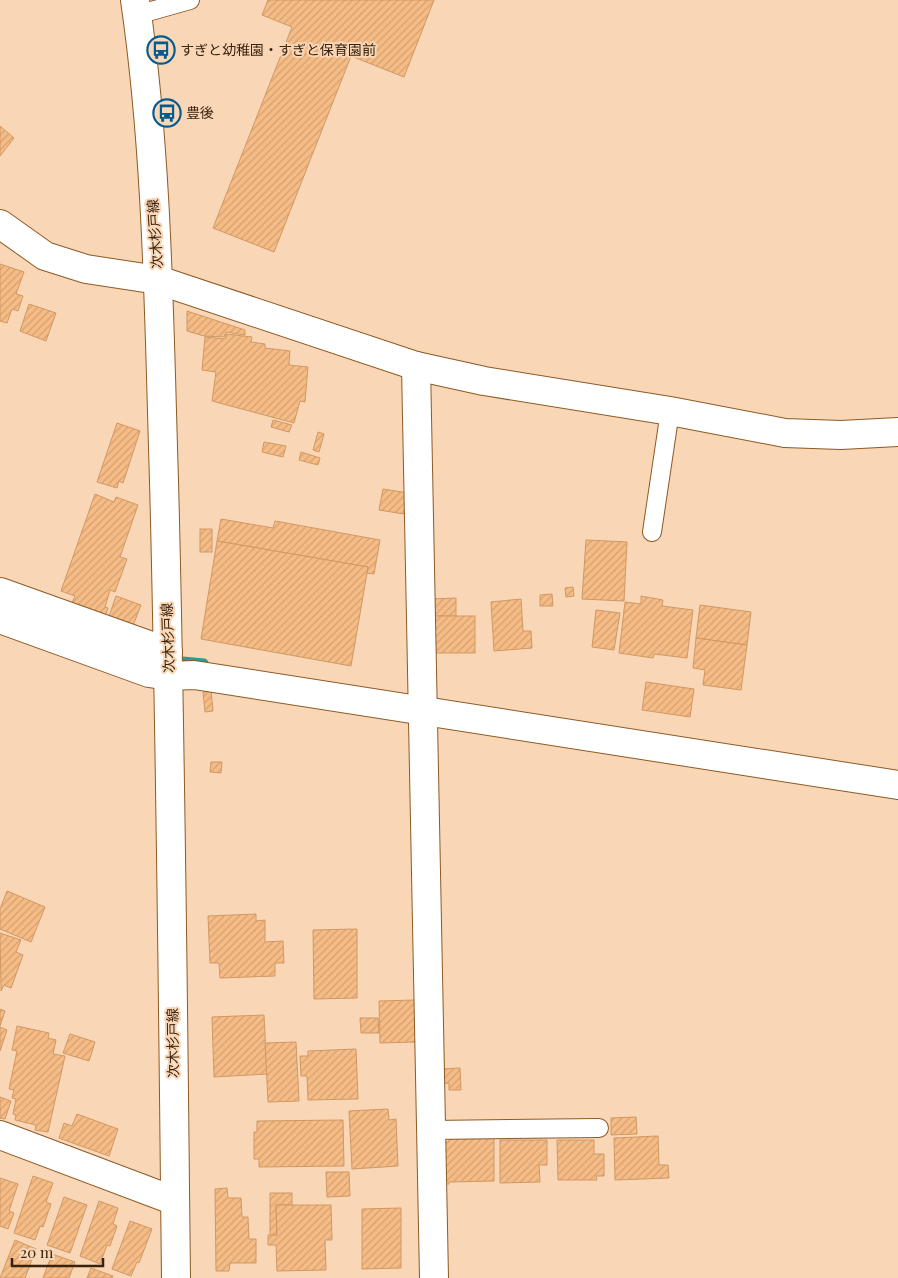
<svg xmlns="http://www.w3.org/2000/svg" width="898" height="1278" viewBox="0 0 898 1278" font-family="'Playfair Display','Noto Sans JP',serif">
<defs>
<pattern id="building-hatch" width="6" height="6" patternUnits="userSpaceOnUse" patternTransform="scale(1.25)"><rect width="6" height="6" fill="#f6bc86"/><path d="M-1 1l2-2M0 6l6-6M5 7l2-2" fill="none" stroke="#d4a172"/></pattern>
</defs>
<rect width="100%" height="100%" fill="#f9d6b6"/>
<g fill="none" stroke-linecap="round" stroke-linejoin="round">
<polyline stroke="#299e90" stroke-width="9" points="172,660 204,663"/>
</g>
<g fill="url(#building-hatch)" stroke="#d19864">
<polygon points="268,0 434,0 404,77 351,56 274,252 213,228 292,27 262,15"/>
<polygon points="0,126 14,138 0,156"/>
<polygon points="0,264 24,272 16,294 23,296 18,311 12,309 7,323 0,321"/>
<polygon points="29,304 56,313 46,341 20,331"/>
<polygon points="187,311 245,330 245,335 226,332 224,337 204,336 187,331"/>
<polygon points="226,334 252,337 251,342 265,344 265,348 290,351 289,365 308,367 305,402 300,401 294,423 212,401 216,372 202,370 205,337 225,339"/>
<polygon points="273,420 292,425 289,432 271,427"/>
<polygon points="117,423 140,431 123,483 119,481 117,488 97,482"/>
<polygon points="318,432 324,434 319,452 313,450"/>
<polygon points="264,442 286,446 283,457 262,452"/>
<polygon points="301,452 320,458 318,465 299,460"/>
<polygon points="383,489 408,493 404,514 379,510"/>
<polygon points="95,494 114,502 116,497 138,505 120,557 127,559 115,592 110,590 105,607 108,608 105,617 71,605 75,596 61,591"/>
<polygon points="221,519 273,528 275,521 380,540 374,574 367,573 368,567 217,541"/>
<rect x="200" y="529" width="12" height="23"/>
<polygon points="586,540 627,542 624,601 582,599"/>
<polygon points="217,541 368,567 351,666 201,639"/>
<polygon points="573,587 574,596 566,597 565,588"/>
<polygon points="552,594 553,606 540,606 540,595"/>
<polygon points="116,596 141,605 132,628 108,619"/>
<polygon points="641,596 663,600 662,606 693,610 687,658 654,654 653,658 619,653 625,602 641,604"/>
<polygon points="456,598 456,616 432,616 432,599"/>
<polygon points="521,599 523,631 531,631 532,648 494,651 491,602"/>
<polygon points="700,605 751,612 747,645 696,638"/>
<polygon points="596,610 620,613 614,650 592,647"/>
<rect x="432" y="616" width="43" height="37"/>
<polygon points="696,638 747,645 741,690 703,685 705,670 693,668"/>
<polygon points="646,682 694,689 690,717 642,710"/>
<polygon points="211,691 213,711 205,712 203,692"/>
<polygon points="211,762 222,762 221,773 210,772"/>
<polygon points="7,891 45,907 31,942 0,929 0,909"/>
<polygon points="256,914 256,921 265,920 265,942 283,941 284,963 275,963 275,976 220,978 219,963 210,963 208,916"/>
<polygon points="357,929 357,998 314,999 313,930"/>
<polygon points="0,933 21,940 16,952 23,955 11,988 4,985 1,991"/>
<polygon points="415,1000 416,1042 380,1043 379,1001"/>
<polygon points="0,1009 5,1011 0,1026"/>
<polygon points="264,1015 267,1074 214,1077 212,1017"/>
<polygon points="360,1018 378,1018 379,1033 361,1033"/>
<polygon points="17,1026 49,1033 48,1038 56,1040 53,1054 65,1056 48,1132 35,1130 36,1125 15,1120 16,1115 13,1114 16,1099 12,1098 14,1090 9,1089 17,1051 12,1050"/>
<polygon points="0,1027 7,1030 0,1051"/>
<polygon points="70,1034 95,1042 89,1061 63,1053"/>
<polygon points="296,1042 299,1101 268,1102 265,1043"/>
<polygon points="356,1049 358,1099 308,1100 307,1076 301,1076 300,1056 308,1056 308,1051"/>
<polygon points="460,1068 461,1090 449,1090 449,1083 442,1084 441,1069"/>
<polygon points="0,1097 11,1101 5,1119 0,1118"/>
<polygon points="388,1109 389,1120 396,1119 398,1166 352,1169 349,1111"/>
<polygon points="77,1114 118,1129 109,1156 59,1138 64,1123 72,1126"/>
<polygon points="636,1117 637,1134 611,1135 611,1118"/>
<polygon points="343,1120 344,1166 259,1167 259,1159 254,1159 254,1132 257,1132 257,1121"/>
<polygon points="658,1136 659,1165 668,1165 669,1178 615,1180 614,1138"/>
<polygon points="449,1138 494,1138 494,1181 449,1182 449,1184 442,1184 442,1150 446,1142 449,1142"/>
<polygon points="500,1140 547,1140 547,1165 539,1165 540,1182 500,1183"/>
<polygon points="557,1140 594,1140 594,1154 604,1154 604,1176 596,1176 597,1180 558,1180"/>
<polygon points="326,1172 349,1172 350,1196 327,1197"/>
<polygon points="33,1176 53,1183 46,1202 51,1204 43,1227 40,1226 35,1240 14,1233"/>
<polygon points="0,1178 18,1184 9,1211 14,1213 8,1229 0,1226"/>
<polygon points="227,1188 228,1198 241,1198 242,1217 248,1217 249,1239 256,1239 256,1263 230,1263 229,1271 216,1271 215,1189"/>
<polygon points="270,1193 292,1193 292,1205 276,1205 277,1235 270,1236"/>
<polygon points="64,1197 87,1205 70,1253 47,1245"/>
<polygon points="99,1201 118,1208 113,1224 117,1226 110,1246 107,1245 100,1264 80,1256"/>
<polygon points="276,1205 331,1205 332,1240 325,1240 326,1270 277,1271 276,1245 268,1245 268,1235 277,1235"/>
<polygon points="401,1208 401,1268 362,1269 362,1209"/>
<polygon points="130,1221 152,1229 139,1263 137,1262 131,1276 112,1269"/>
<polygon points="15,1240 36,1249 25,1278 0,1278"/>
<polygon points="52,1254 75,1262 69,1278 43,1278"/>
<polygon points="91,1268 113,1276 112,1278 87,1278"/>
</g>
<g fill="none" stroke-linecap="round" stroke-linejoin="round">
<g stroke="#8d5a24" stroke-width="20">
<g id="service">
<polyline points="137,15 190,0"/>
<polyline points="652,532 670,411"/>
<polyline points="431,1130 599,1128"/>
</g>
</g>
<g stroke="#8d5a24" stroke-width="30">
<g id="minor">
<polyline points="0,224 45,256 86,269 158,280 416,366 484,381 670,411 785,433 841,435 898,432"/>
<polyline points="416,366 434,1278"/>
<polyline points="0,592 168,652"/>
<polyline points="0,619 149,673 169,676 194,675 898,785"/>
<polyline points="0,1135 175,1201"/>
</g>
</g>
<g stroke="#8d5a24" stroke-width="30">
<path id="secondary" d="M 135,0 C 158,158 159,322 164,481 C 171,747 173,1012 176,1278"/>
</g>
<use href="#service" stroke="#fff" stroke-width="18"/>
<use href="#minor" stroke="#fff" stroke-width="28"/>
<use href="#secondary" stroke="#fff" stroke-width="28"/>
</g>
<defs>
<g id="bus-ring" transform="scale(1.4375)"><circle r="9.5" fill="#f9d6b6" stroke="#055b8d" stroke-width="1.5"/><path d="M-5-6H5V4H4V6H2V4H-2V6H-4V4H-5ZM-3.5-4V0h7V-4ZM-3.5 1.2v1.5H-2V1.2ZM2 1.2v1.5H3.5V1.2Z" fill="#055b8d"/></g>
</defs>
<g fill-rule="evenodd">
<use href="#bus-ring" x="161" y="50"/>
<use href="#bus-ring" x="167" y="113"/>
</g>
<g text-anchor="middle" stroke-width="4" stroke-linejoin="round" paint-order="stroke">
<g font-size="14" fill="#39230d" stroke="#f9d6b6" text-anchor="start">
<text x="180" y="55">すぎと幼稚園・すぎと保育園前</text>
<text x="186" y="118">豊後</text>
</g>
<g font-size="14" fill="#39230d" stroke="#f9d6b6">
<text transform="translate(155 234) rotate(-94)" y="5">次木杉戸線</text>
<text transform="translate(168 638) rotate(-92)" y="5">次木杉戸線</text>
<text transform="translate(173 1043) rotate(-91)" y="5">次木杉戸線</text>
</g>
</g>
<path d="M12 1258v8h91v-8" fill="none" stroke="#39230d" stroke-width="2.5"/>
<text x="20" y="1258" font-size="15" fill="#39230d" stroke="#f9d6b6" stroke-width="4" paint-order="stroke">20 m</text>
</svg>
